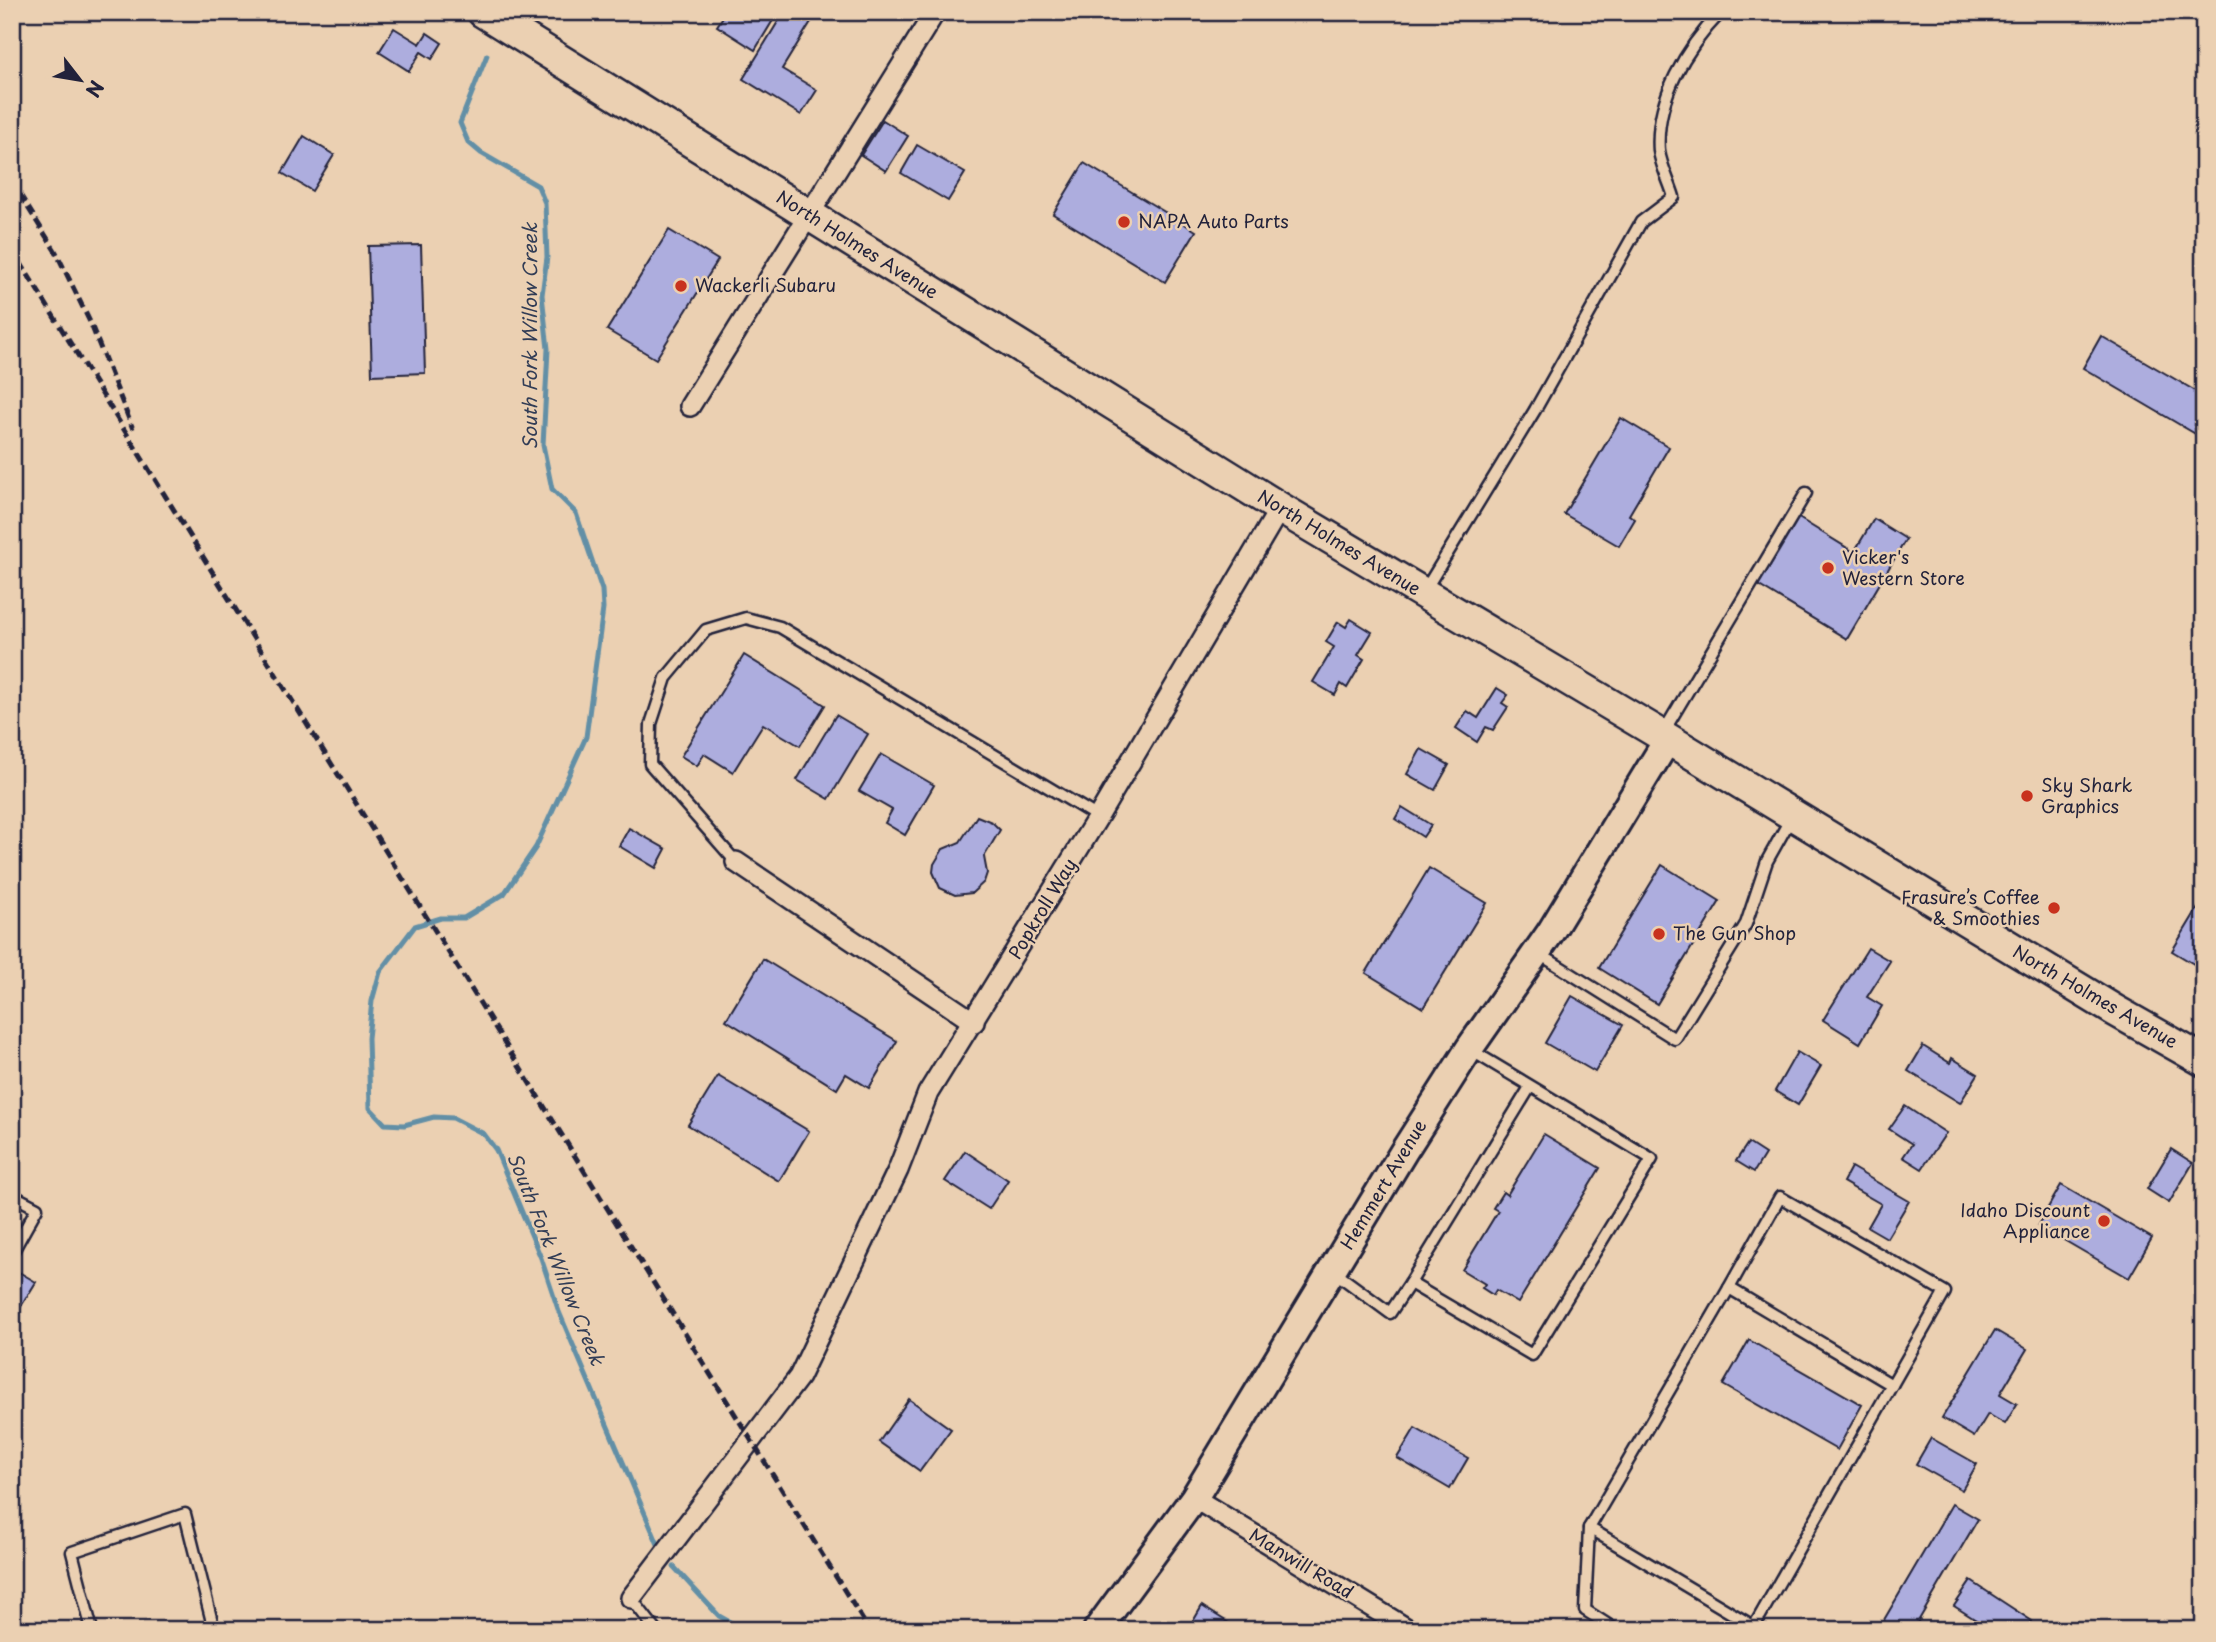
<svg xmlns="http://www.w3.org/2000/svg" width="2216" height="1642" viewBox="0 0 2216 1642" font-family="'Playpen Sans',sans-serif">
<rect width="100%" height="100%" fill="#ebd0b2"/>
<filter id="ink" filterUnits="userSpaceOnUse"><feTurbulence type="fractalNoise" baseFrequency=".0143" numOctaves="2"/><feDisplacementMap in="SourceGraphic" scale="14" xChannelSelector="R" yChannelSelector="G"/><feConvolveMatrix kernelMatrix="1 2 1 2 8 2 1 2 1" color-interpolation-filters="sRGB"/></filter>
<g filter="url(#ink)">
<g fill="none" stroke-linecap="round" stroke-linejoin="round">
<g stroke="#628fa6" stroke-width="5">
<polyline points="487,55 460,123 468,142 481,153 538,186 545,203 547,257 542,295 548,349 543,445 552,489 576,513 602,590 603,609 586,737 536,847 504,894 464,918 441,918 415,926 380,972 372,1001 368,1038 370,1108 385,1124 404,1125 434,1117 453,1118 484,1134 496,1150 541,1258 559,1312 660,1549"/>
<polyline points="674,1567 719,1616 744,1630"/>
</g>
</g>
<g fill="#adadde" stroke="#22223b" stroke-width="2">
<polygon points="726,12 778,12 755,50 717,26"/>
<polygon points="784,12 817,12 782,69 817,90 801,115 743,79"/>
<polygon points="394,28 420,44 427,33 442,43 432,59 421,52 409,71 379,52"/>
<polygon points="883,120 908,136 886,171 861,155"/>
<polygon points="304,136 334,155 312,191 282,173"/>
<polygon points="917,145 965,173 948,201 901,173"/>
<polygon points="1084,163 1196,231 1165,282 1053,214"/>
<polygon points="669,230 718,260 656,359 607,330"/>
<polygon points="421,245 425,373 372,375 368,246"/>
<polygon points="2101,336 2204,396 2204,431 2199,436 2083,368"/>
<polygon points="1621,418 1669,447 1629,515 1635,519 1619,546 1564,514"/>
<polygon points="1797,517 1854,552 1874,519 1906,539 1847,639 1756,584"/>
<polygon points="1351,619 1372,632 1358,655 1364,659 1347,688 1341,684 1335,695 1313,682 1334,647 1326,642 1338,622 1346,627"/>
<polygon points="744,655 825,705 800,746 763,724 733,772 704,754 697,766 681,756"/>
<polygon points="1497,688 1508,695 1502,703 1508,707 1493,730 1486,727 1477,742 1456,728 1467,711 1478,718"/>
<polygon points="836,715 868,734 829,799 797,780"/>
<polygon points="1421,749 1449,765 1435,790 1407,774"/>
<polygon points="881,754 934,785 905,835 885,823 892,810 859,791"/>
<polygon points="1402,807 1431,825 1423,837 1395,819"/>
<polygon points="977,816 992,822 1000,830 984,857 987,873 984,882 972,893 955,895 940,888 933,872 934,864 943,849 960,842"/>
<polygon points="629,828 666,849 656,868 619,846"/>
<polygon points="1662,865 1720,901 1657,1004 1599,968"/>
<polygon points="1429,868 1487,903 1423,1008 1366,973"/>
<polygon points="2204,898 2204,970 2172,951"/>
<polygon points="1868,948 1890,961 1867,997 1882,1006 1860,1043 1823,1020"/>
<polygon points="763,959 897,1041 869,1088 846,1074 837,1089 726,1020"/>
<polygon points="1572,996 1623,1025 1595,1072 1545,1043"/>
<polygon points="1923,1046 1950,1063 1952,1058 1978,1074 1960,1103 1908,1071"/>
<polygon points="1797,1052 1821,1066 1798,1105 1775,1091"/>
<polygon points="718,1076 809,1131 779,1181 688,1125"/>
<polygon points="1905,1106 1946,1133 1922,1169 1903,1157 1912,1144 1889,1129"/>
<polygon points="1544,1134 1600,1168 1518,1303 1496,1290 1493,1295 1482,1288 1485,1284 1462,1270 1498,1211 1493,1208 1503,1192 1507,1195"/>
<polygon points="1748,1143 1765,1154 1754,1172 1736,1161"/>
<polygon points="2171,1149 2193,1163 2169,1203 2147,1189"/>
<polygon points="965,1151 1008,1180 989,1209 945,1181"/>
<polygon points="1851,1167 1909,1201 1887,1238 1868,1227 1881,1204 1843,1182"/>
<polygon points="2061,1185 2152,1238 2129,1278 2038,1225"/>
<polygon points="12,1268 36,1282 12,1321"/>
<polygon points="1995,1330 2027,1349 2000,1394 2017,1404 2005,1424 1988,1414 1974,1437 1942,1418"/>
<polygon points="1749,1340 1862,1405 1837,1450 1723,1385"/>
<polygon points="909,1399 951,1429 920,1471 879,1442"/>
<polygon points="1415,1428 1468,1458 1450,1489 1397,1458"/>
<polygon points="1931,1438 1977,1464 1962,1490 1916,1464"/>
<polygon points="1952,1504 1978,1519 1913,1630 1878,1630"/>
<polygon points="1971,1581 2032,1621 2026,1630 1992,1630 1954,1606"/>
<polygon points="1202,1606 1240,1630 1188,1630"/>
</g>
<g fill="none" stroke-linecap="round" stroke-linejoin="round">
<g stroke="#22223b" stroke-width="15">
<g id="lane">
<path d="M 1425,590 L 1535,410 L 1641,222 L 1674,197 C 1670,183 1661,166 1659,151 C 1655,99 1686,48 1721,12"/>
<polyline points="1664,731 1806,493"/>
<polyline points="736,862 650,764 651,724 666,678 706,630 746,618 780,627 1098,817"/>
<polyline points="1538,953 1675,1039 1746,924 1767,861 1791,818"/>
<polyline points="1469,1049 1652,1159 1532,1355 1410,1283 1530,1087"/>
<polyline points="12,1195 37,1208 13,1251"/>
<polyline points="1333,1271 1390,1313 1410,1283"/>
<polyline points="1729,1288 1780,1197 1945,1292 1752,1630"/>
<polyline points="1589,1528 1585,1610 1616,1630"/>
<polyline points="631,1598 656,1630"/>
<polyline points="1753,1626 1589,1528 1729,1288 1892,1385"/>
<polyline points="92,1630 72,1552 185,1514 214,1630"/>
</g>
</g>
<g stroke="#22223b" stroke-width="24">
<g id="street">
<polyline points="690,406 935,12"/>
<polyline points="736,862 974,1022"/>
<polyline points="1194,1498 1409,1630"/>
<polyline points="631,1598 799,1377 898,1170 928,1093 1098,817 1280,508"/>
</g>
</g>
<g stroke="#22223b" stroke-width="32">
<polyline id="secondary" points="1097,1630 1194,1498 1404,1151 1469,1049 1550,933 1668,739"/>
</g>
<g stroke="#22223b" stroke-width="35">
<polyline id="primary" points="483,12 1280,508 1668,739 2114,1010 2204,1061"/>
</g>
<use href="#lane" stroke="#ebd0b2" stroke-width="10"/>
<use href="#street" stroke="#ebd0b2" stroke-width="19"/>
<use href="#secondary" stroke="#ebd0b2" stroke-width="26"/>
<use href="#primary" stroke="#ebd0b2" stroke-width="30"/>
<g stroke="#22223b" stroke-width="5" stroke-dasharray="10 5" stroke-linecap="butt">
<polyline points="12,182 56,252 90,322 133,429"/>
<polyline points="12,249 869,1630"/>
</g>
</g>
</g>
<g fill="#c8321e" stroke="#ebd0b2" stroke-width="2.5">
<circle cx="1124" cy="222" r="7"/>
<circle cx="681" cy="286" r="7"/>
<circle cx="1828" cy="568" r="7"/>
<circle cx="2027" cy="796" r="7"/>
<circle cx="2054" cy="908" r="7"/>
<circle cx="1659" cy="934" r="7"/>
<circle cx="2104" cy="1221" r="7"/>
</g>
<g text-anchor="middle" stroke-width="5" stroke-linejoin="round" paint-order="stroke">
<g font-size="18" fill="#22223b" stroke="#ebd0b2" text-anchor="start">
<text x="1138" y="228">NAPA Auto Parts</text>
<text x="695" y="292">Wackerli Subaru</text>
<text x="1842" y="564">Vicker's<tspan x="1842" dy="21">Western Store</tspan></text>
<text x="2041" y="792">Sky Shark<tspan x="2041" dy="21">Graphics</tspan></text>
<text x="2040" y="904" text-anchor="end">Frasure’s Coffee<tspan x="2040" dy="21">&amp; Smoothies</tspan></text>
<text x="1673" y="940">The Gun Shop</text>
<text x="2090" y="1217" text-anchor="end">Idaho Discount<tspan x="2090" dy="21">Appliance</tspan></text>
</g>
<g font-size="18" fill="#22223b" stroke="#ebd0b2">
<text transform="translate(857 245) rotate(32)" y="6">North Holmes Avenue</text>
<text transform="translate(1339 543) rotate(31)" y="6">North Holmes Avenue</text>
<text transform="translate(1043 909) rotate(-59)" y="6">Popkroll Way</text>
<text transform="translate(2095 997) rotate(30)" y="6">North Holmes Avenue</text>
<text transform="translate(1384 1185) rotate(-59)" y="6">Hemmert Avenue</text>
<text transform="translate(1301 1564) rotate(31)" y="6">Manwill Road</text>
</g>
<g font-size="19" font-style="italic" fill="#323d56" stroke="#ebd0b2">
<text transform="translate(530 336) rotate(-90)" y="7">South Fork Willow Creek</text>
<text transform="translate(556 1259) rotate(68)" y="7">South Fork Willow Creek</text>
</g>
</g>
<rect width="2216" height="1642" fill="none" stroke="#ebd0b2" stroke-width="42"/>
<rect x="21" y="21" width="2174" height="1600" fill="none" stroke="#22223b" stroke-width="2.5" filter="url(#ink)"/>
<g transform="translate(80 80) rotate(121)" stroke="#ebd0b2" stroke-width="5" paint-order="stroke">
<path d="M0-5L12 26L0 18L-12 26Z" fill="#22223b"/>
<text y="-10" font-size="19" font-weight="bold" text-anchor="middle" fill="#22223b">N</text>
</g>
</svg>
